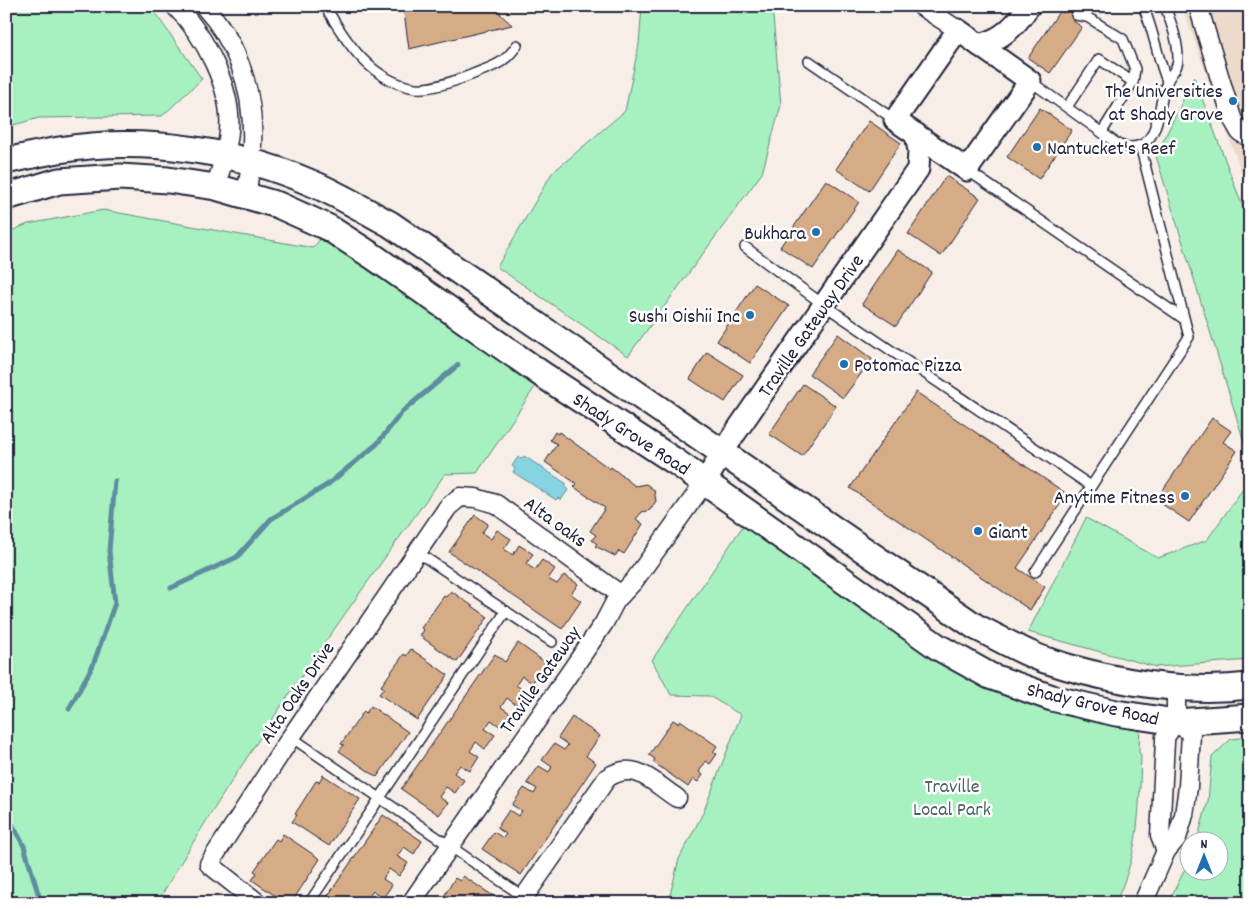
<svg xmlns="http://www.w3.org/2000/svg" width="1256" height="909" viewBox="0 0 1256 909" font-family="Dekko,sans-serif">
<rect width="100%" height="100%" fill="#f7eee7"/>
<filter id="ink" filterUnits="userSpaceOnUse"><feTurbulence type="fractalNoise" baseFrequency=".02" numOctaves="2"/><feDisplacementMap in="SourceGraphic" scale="10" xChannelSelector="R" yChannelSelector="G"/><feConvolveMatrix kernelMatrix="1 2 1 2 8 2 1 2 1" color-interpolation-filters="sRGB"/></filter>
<g filter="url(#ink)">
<polygon fill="#eddaca" points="1182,6 1250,6 1250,197"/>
<g fill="#a7f1c0" stroke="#648a7e">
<polygon points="6,6 150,6 202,79 162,116 39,118 6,127"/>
<polygon points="642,6 772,6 781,105 762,173 628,356 497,267 552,173 625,111 639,44"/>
<polygon points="1194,77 1250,226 1250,461 1156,156"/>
<path d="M 103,210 L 313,248 L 329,228 L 543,375 L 477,473 L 445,474 C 345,613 243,754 157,903 L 6,903 L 6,233 L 28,224 Z"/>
<polygon points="1250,479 1250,660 1156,667 1028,632 1086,518 1158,558 1207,540"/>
<path d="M 751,514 L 938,647 L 1140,718 L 1139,752 L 1141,755 C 1139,810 1140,852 1115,903 L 668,903 L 679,859 L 703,813 L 741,715 L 709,696 L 671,695 L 652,660 Z"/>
<polygon points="1250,737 1250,903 1168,903 1188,863 1188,872 1218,872 1218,842 1197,841 1208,801 1212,757 1231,739"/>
</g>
<polygon fill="#85d4e1" stroke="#5d8d9f" points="524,456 567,484 565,487 568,490 561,500 558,498 556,500 513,472 515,468 512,466 518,457 522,459"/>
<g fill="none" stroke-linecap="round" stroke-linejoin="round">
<g stroke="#5d8d9f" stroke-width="5">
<polyline points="171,588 237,557 271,519 327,485 377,444 402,412 458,365"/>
<polyline points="69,709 93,665 115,603 109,551 115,481"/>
<polyline points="6,813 24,846 41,903"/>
</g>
</g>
<g fill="#d6ac87" stroke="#22223b">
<polygon points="403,6 498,6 501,15 512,25 409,49"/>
<polygon points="971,6 984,6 979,12"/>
<polygon points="1063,6 1081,6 1072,20 1082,27 1050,73 1028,58"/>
<polygon points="1040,108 1072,130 1039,179 1007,157"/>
<polygon points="869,121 901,143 869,191 836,169"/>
<polygon points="946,176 980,198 941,256 908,234"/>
<polygon points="826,180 859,202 813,269 780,247"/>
<polygon points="898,250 932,272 896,326 862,304"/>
<polygon points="755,284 789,306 750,363 717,341"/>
<polygon points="838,334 872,359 843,398 809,374"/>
<polygon points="707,352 743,375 725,402 690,379"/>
<polygon points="803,384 836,406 802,456 769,434"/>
<polygon points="916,392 1067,494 1017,568 1045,587 1030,610 850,488"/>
<polygon points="1212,418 1231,431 1223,442 1237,451 1189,522 1156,500"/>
<polygon points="555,432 558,434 559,432 610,469 611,467 635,486 646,484 654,490 656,501 650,510 642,512 636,519 643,524 624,554 619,551 615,556 595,546 597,544 592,540 596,535 590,531 605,508 574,487 577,484 545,462 557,444 550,440"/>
<polygon points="475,515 488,524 482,533 491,539 497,530 511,539 504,549 513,555 519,545 533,554 526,564 535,570 542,560 555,569 548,579 557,584 564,575 578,584 571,594 581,601 562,629 449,552"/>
<polygon points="451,591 488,617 457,662 420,636 424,630 421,628 444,596 446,597"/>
<polygon points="518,643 546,663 532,683 522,676 516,685 525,691 516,705 507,698 501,707 510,713 501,727 491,720 485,729 495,735 485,749 476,742 470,751 479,757 470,771 460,765 454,773 464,780 455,793 446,787 439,797 448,803 439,815 401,789 495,654 505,662"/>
<polygon points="411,649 448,675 417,720 379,694 384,688 381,686 404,654 406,656"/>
<polygon points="371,706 408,732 377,777 339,751 344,745 341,744 364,711 366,713"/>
<polygon points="572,717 600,736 586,756 596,763 521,875 482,849 494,832 503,838 506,834 497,828 509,810 518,816 522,811 512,805 524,788 534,794 537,789 527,783 539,766 549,772 552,767 542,760 554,744 564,750 568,745 558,738"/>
<polygon points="673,720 678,723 680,720 717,746 713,752 717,754 710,764 706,761 699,772 703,775 698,782 693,779 688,787 653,762 655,759 649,755"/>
<polygon points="323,775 360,799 329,846 292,822 297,815 295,814 316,781 319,782"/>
<polygon points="383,815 422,841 414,854 404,847 397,856 408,863 399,876 389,869 383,879 392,885 383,898 373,891 367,900 370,903 323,903"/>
<polygon points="283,834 320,859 291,903 286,903 252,880 257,873 254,871 276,839 279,841"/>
<polygon points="463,876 498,899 496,903 442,903 445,899 443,898 455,878 460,881"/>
</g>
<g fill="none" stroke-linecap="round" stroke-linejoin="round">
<g stroke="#22223b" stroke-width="12">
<g id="service">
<path d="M 325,6 C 346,42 371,81 415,88 C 429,90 458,80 471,75 C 492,66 504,65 517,45"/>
<polyline points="1063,6 1063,7"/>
<path d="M 1143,6 C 1154,31 1157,57 1167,81"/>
<polyline points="1081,7 1085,10 1087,17"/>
<polyline points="1076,15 1087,17 1123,39 1135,69 1133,82"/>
<polyline points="809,61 895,120"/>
<path d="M 1030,81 L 1119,145 C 1162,158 1156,106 1167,82 C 1171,72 1178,70 1178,58 C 1178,40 1171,23 1165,6"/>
<polyline points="1067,107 1099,59 1133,82 1102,132"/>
<polyline points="967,170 1184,319"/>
<polyline points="745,247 824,305 1091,486"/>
<polyline points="417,552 552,642"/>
<polyline points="1035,572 1189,337 1140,145"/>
<polyline points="291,737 524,897"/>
<polyline points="309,903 506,611"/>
</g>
</g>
<g stroke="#22223b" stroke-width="21">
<g id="minor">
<path d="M 175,6 C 204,34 233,89 229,131 C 228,150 220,169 216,187"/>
<path d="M 204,6 C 252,59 260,126 246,194"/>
<polyline points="921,6 958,30"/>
<polyline points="1198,6 1232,118 1240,132 1250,138"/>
<polyline points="1166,851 1160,835 1165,742 1165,737 1176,722 1176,688"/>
<polyline points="258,903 209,864 291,737 448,507 460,497 476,498 496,504 621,595"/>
<polyline points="411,903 604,623 616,600 634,581 705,482"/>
<path d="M 520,903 L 607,778 C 635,759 652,782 677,798"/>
<polyline points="1143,903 1166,851 1177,838 1184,815 1188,787 1191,733 1176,722"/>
</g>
</g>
<g stroke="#22223b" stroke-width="25">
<g id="tertiary">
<polygon points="958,30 1030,81 967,170 895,120"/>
<path d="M 979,45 C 1002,40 1016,25 1029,6"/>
<polyline points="705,482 731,439 918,169 919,151 916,134"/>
</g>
</g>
<g stroke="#22223b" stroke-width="29">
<g id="secondary">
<path d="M 6,161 C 24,157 41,153 59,150 C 144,136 237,150 316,185 C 341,196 366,211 390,224 L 976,627 C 999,638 1022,652 1045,660 C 1112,682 1180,694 1250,686"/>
<polyline points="6,197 59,181 120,177 168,180 216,187 278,205 329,228 374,257 543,375 676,462 938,647 990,676 1052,698 1116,713 1176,722 1250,717"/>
</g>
</g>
<use href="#service" stroke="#fff" stroke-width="9"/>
<use href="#minor" stroke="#fff" stroke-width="18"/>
<use href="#tertiary" stroke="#fff" stroke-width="21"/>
<use href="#secondary" stroke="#fff" stroke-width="25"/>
</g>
</g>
<g fill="#1f6fb2" stroke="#fff" stroke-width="2">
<circle cx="1233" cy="101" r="5"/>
<circle cx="1037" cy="147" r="5"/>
<circle cx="816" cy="232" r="5"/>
<circle cx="750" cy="315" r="5"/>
<circle cx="844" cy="364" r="5"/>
<circle cx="1185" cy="496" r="5"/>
<circle cx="978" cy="531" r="5"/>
</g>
<g text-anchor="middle" stroke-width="5" stroke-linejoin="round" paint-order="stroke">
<g font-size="20" fill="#22223b" stroke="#fff" text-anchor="end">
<text x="1223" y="97">The Universities<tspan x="1223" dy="23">at Shady Grove</tspan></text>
<text x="1047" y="154" text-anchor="start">Nantucket's Reef</text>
<text x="806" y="239">Bukhara</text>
<text x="740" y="322">Sushi Oishii Inc</text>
<text x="854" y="371" text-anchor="start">Potomac Pizza</text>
<text x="1175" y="503">Anytime Fitness</text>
<text x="988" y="538" text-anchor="start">Giant</text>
</g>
<g font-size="20" fill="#22223b" stroke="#fff">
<text transform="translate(810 325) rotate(-55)" y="7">Traville Gateway Drive</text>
<text transform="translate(632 433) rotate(33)" y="7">Shady Grove Road</text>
<text transform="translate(556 521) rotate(36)" y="7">Alta oaks</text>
<text transform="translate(539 679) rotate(-55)" y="7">Traville Gateway</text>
<text transform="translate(296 692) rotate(-56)" y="7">Alta Oaks Drive</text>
<text transform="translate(1093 703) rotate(13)" y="7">Shady Grove Road</text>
</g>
<g font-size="20" fill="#4a6063" stroke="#fff">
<text x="952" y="792">Traville<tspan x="952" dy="23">Local Park</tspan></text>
</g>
</g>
<rect width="1256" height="909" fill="none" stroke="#fff" stroke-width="25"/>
<rect x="12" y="12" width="1231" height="884" fill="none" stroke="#22223b" stroke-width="2" filter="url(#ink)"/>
<g transform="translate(1204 856)"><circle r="24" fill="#ffffff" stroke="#a7a7b1"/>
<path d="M0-4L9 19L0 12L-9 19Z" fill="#1f6fb2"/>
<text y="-8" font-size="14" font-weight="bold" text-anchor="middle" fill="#22223b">N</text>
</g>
</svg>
